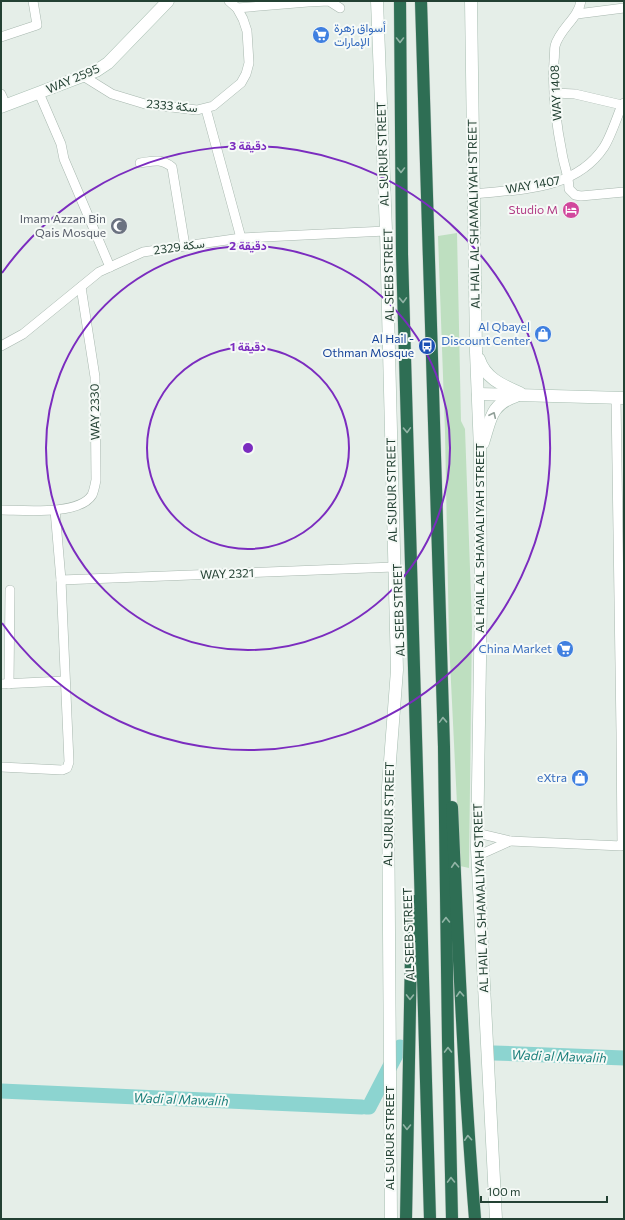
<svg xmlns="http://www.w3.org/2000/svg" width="625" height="1220" viewBox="0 0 625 1220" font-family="Commissioner,Vazirmatn,sans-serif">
<rect width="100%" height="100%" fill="#e5eee8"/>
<polygon fill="#bedfc0" points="457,233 461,421 465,429 472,624 469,868 460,866 449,641 445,432 438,236"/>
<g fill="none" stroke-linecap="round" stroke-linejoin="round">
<g stroke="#8cd4d0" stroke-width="15">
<polyline points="494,1053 624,1058"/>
<polyline points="1,1091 362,1107"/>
<polyline points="366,1107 369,1107 400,1047"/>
</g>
<g stroke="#a7b7ae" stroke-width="10">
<g id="street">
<path d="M 581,1 C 578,19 560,28 555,46 C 554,50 555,56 554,61 C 552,92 556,123 562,153 C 564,166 569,176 569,189 L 575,195 L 581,196 L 624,192"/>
<polyline points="237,8 308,2 329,1 340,8"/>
<polyline points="577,14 624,8"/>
<polyline points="1,37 37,25 33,1"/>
<polyline points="83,76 112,94 145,104 197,110 213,106 241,83 246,74 249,63 247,31 243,19 237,8 229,1"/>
<polyline points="39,93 61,144 64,159 110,267"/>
<polyline points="555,93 575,94 622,105"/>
<polyline points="1,94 6,105"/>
<polyline points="206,109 241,238"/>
<path d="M 140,163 C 154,161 160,158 172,167 L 185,246"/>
<path d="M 473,194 C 519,189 575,191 604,147 C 611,136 617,117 622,105 L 624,103"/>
<polyline points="1,346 23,334 99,272 143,252 241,238 386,231"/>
<path d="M 1,510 C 22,510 79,516 92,495 C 94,491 95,485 96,480 L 95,377 L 81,287"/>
<polyline points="61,580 394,567"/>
<polyline points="1,684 65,681"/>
<polyline points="9,684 10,590"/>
<polyline points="1,767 62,770 67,768 69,762 61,580 55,510"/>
<polyline points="477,833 510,841 622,846 621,732 616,398"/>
<polyline points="477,856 510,841"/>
</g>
</g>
<g stroke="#a6bdb0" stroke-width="13">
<g id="secondary">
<polyline points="377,1 386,231 397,670 388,787 391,1219"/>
<polyline points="471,1 476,352 480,450 481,598 477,849 496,1219"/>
<polyline points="1,107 96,71 108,63 168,1"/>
<path d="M 479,359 C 485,378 502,385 520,393"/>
<polyline points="478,394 624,398"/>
<path d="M 483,443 C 491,419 490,405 516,396"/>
</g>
</g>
<g stroke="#c1cac6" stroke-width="13">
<g id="highway">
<polyline points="400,1 402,254 430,1219"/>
<polyline points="421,1 444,747 448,1041 452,1219"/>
<path d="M 452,807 C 458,944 464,1082 475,1219"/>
<polyline points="406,1219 411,954 415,901"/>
</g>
</g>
<use href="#street" stroke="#fff" stroke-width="9"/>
<use href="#secondary" stroke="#fff" stroke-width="12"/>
<use href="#highway" stroke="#2e6e54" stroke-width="12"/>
</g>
<defs><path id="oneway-chevron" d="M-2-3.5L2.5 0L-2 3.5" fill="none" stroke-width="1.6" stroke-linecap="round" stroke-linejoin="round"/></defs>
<g stroke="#92b4a6">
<use href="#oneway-chevron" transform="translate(400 40) rotate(90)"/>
<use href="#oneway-chevron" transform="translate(401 170) rotate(90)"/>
<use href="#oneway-chevron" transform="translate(403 300) rotate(88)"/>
<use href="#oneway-chevron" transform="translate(407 430) rotate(88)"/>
<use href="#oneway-chevron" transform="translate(443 720) rotate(-92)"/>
<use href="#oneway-chevron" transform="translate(455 865) rotate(-93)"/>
<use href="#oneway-chevron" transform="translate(446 920) rotate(-91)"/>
<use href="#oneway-chevron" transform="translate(460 994) rotate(-93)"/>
<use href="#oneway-chevron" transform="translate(410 997) rotate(91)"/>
<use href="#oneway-chevron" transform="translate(448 1050) rotate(-91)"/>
<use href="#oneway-chevron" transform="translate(407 1127) rotate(91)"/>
<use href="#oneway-chevron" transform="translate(468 1138) rotate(-94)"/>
<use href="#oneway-chevron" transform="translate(451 1180) rotate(-91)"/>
</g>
<use stroke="#91a099" href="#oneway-chevron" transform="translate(493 415) rotate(-65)"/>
<g fill="none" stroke="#7b2cbf" stroke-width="2">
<circle cx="248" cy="448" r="101"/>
<circle cx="248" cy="448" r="202"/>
<path d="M2 273A302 302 0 1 1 2 623"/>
</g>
<defs>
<g id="supermarket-disc" transform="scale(0.9)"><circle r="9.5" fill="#3f7fe0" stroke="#f6faf7"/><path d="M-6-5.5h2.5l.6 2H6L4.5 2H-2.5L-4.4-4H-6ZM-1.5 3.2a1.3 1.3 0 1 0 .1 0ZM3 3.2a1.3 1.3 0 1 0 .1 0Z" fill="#fff"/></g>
<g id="hotel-disc" transform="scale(0.9)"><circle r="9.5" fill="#d1479c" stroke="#f6faf7"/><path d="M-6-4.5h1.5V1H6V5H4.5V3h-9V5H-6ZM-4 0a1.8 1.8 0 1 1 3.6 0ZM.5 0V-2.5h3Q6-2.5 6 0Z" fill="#fff"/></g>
<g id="mosque-disc" transform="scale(0.9)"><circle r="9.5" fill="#6b7280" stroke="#f6faf7"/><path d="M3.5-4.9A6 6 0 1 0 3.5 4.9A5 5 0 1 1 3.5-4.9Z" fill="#fff"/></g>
<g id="shop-disc" transform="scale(0.9)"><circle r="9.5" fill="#3f7fe0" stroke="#f6faf7"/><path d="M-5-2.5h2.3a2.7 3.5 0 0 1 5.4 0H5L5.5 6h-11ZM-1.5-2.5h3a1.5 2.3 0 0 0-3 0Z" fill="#fff"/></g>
<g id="bus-disc" transform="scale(0.9)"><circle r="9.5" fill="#1a4fb4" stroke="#f6faf7"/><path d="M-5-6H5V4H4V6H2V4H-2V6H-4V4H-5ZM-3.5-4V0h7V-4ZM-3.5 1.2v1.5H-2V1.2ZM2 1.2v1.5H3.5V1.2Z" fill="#fff"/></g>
</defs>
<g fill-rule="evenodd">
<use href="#supermarket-disc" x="321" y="35"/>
<use href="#hotel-disc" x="571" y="210"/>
<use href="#mosque-disc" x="119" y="226"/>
<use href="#shop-disc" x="543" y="334"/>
<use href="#bus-disc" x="427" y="346"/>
<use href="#supermarket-disc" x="565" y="649"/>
<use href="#shop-disc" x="580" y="778"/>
</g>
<g text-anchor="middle" stroke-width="4" stroke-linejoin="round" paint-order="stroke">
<g font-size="12" fill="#366cbe" stroke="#f6faf7" text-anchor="end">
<text x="334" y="32" text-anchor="start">أسواق زهرة<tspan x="334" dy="14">الإمارات</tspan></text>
<text x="530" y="331">Al Qbayel<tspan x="530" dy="14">Discount Center</tspan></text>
<text x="552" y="653">China Market</text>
<text x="567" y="782">eXtra</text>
</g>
<g font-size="12" fill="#234133" stroke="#f6faf7">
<text transform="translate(73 79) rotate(-23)" y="4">WAY 2595</text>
<text transform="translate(556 93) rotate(-93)" y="4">WAY 1408</text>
<text transform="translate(172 106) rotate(5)" y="4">سكة 2333</text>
<text transform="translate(383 154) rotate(-92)" y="4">AL SURUR STREET</text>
<text transform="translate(533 185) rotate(-10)" y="4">WAY 1407</text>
<text transform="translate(474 214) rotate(-91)" y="4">AL HAIL AL SHAMALIYAH STREET</text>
<text transform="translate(179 247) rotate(-8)" y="4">سكة 2329</text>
<text transform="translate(389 275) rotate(-91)" y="4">AL SEEB STREET</text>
<text transform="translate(95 412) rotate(-91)" y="4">WAY 2330</text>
<text transform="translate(392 490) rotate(-91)" y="4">AL SURUR STREET</text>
<text transform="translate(480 538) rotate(-90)" y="4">AL HAIL AL SHAMALIYAH STREET</text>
<text transform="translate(227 574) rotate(-2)" y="4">WAY 2321</text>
<text transform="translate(399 610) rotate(-92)" y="4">AL SEEB STREET</text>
<text transform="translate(389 814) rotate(-89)" y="4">AL SURUR STREET</text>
<text transform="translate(481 898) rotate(-92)" y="4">AL HAIL AL SHAMALIYAH STREET</text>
<text transform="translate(409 934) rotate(-92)" y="4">AL SEEB STREET</text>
<text transform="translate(390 1138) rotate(-90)" y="4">AL SURUR STREET</text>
</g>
<g font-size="12" fill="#b23c85" stroke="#f6faf7" text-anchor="end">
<text x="558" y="214">Studio M</text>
</g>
<g font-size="12" fill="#5b616d" stroke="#f6faf7" text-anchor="end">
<text x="106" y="223">Imam Azzan Bin<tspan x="106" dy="14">Qais Mosque</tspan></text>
</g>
<g font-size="12" fill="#164399" stroke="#f6faf7" text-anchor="end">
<text x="414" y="343">Al Hail -<tspan x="414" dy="14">Othman Mosque</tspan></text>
</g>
<g font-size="13" font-style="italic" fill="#1b7f7b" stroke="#f6faf7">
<text transform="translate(559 1056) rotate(2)" y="5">Wadi al Mawalih</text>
<text transform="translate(181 1099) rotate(2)" y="5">Wadi al Mawalih</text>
</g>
</g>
<circle cx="248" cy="448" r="6" fill="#7b2cbf" stroke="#f6faf7" stroke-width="2"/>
<g font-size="12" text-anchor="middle" font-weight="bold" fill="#7b2cbf" stroke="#f6faf7" stroke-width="4" stroke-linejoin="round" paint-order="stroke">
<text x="248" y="150">3 دقيقة</text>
<text x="248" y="250">2 دقيقة</text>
<text x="248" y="351">1 دقيقة</text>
</g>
<rect width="625" height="1220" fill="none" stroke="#234133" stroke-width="4"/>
<path d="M481 1196v6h126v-6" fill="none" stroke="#234133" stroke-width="2"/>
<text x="487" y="1196" font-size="12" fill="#234133" stroke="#f6faf7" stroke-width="3" paint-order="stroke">100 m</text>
</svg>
